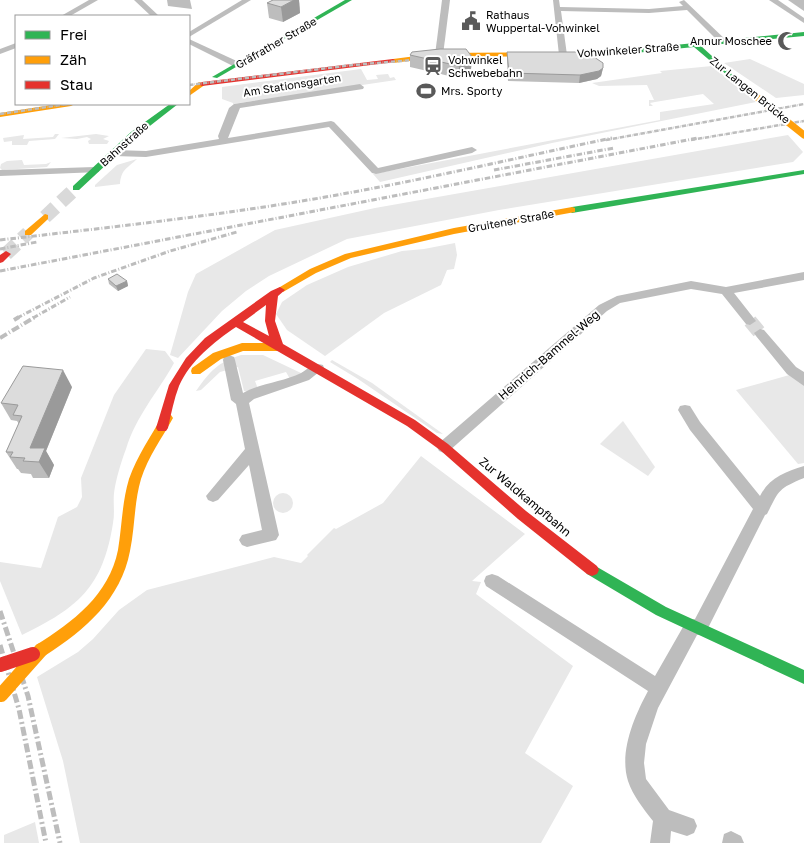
<svg xmlns="http://www.w3.org/2000/svg" width="804" height="843" viewBox="0 0 804 843" font-family="'Golos Text',sans-serif">
<rect width="100%" height="100%" fill="#fff"/>
<g fill="#e8e8e8">
<polygon points="750,59 804,84 804,95 776,98 724,63"/>
<polygon points="712,66 756,102 552,143 380,182 373,174 660,120 660,112 714,104 703,94 655,102 650,103 653,106 649,106 649,100 654,100 647,85 599,86 592,83 662,73 660,71"/>
<polygon points="361,69 367,80 378,79 376,75 388,74 390,78 394,77 396,80 233,104 233,103 222,99 222,87"/>
<polygon points="55,134 59,134 55,139 29,141 27,145 12,145 12,141 4,142 3,138 24,135 23,139 53,137"/>
<polygon points="96,134 109,136 103,139 109,141 107,144 89,144 88,141 91,139 87,137 77,139 61,138"/>
<polygon points="788,135 803,152 793,162 499,210 347,239 269,276 246,291 222,311 178,358 170,355 188,292 196,274 275,230 375,208"/>
<path d="M 137,159 C 128,168 121,169 120,184 L 95,187 L 95,185 L 117,165 Z"/>
<polygon points="22,160 24,165 46,164 51,162 47,167 2,170 0,168 1,164 7,161"/>
<polygon points="455,243 457,255 454,269 447,270 441,285 384,313 325,356 287,330 276,314 282,302 307,285 348,267 402,251 424,249"/>
<path d="M 146,349 L 165,351 L 174,363 C 158,392 136,416 126,449 C 121,462 116,479 114,493 C 113,503 115,513 113,523 C 103,587 78,608 22,635 L 0,581 L 0,562 L 41,568 L 58,517 L 77,507 L 82,497 L 81,478 L 114,395 Z"/>
<path d="M 241,355 L 263,355 L 301,373 L 290,379 L 286,372 L 255,381 L 258,389 L 249,392 L 244,391 L 238,367 L 220,372 L 201,390 L 196,391 C 211,370 217,363 241,355 Z"/>
<polygon points="332,360 372,383 443,434 437,433 358,379 330,362"/>
<polygon points="793,374 804,386 804,463 798,464 736,390"/>
<polygon points="623,421 655,467 648,476 600,444"/>
<polygon points="421,456 525,534 472,581 481,582 476,594 573,666 525,753 573,786 541,843 80,843 63,761 37,677 78,652 93,639 119,610 147,590 274,557 301,563 308,556 307,555 334,528 336,529 383,503"/>
<circle cx="283" cy="503" r="10"/>
<polygon points="35,822 39,843 4,843 4,835"/>
</g>
<g fill="none" stroke-linecap="round" stroke-linejoin="round">
<polyline stroke="#d9d9d9" stroke-width="14" stroke-dasharray="14 7" stroke-linecap="butt" points="750,321 760,333"/>
<g stroke="#d9d9d9" stroke-width="14" stroke-dasharray="14 8" stroke-linecap="butt">
<polyline points="45,217 76,188"/>
<polyline points="6,254 28,233"/>
</g>
<g fill="#bdbdbd" fill-rule="evenodd">
<polygon points="89,0 98,0 70,16 61,16"/>
<polygon points="134,0 142,0 159,16 151,16"/>
<polygon points="242,0 251,0 189,37 189,32"/>
<polygon points="442,0 450,0 443,55 439,57 435,55"/>
<polygon points="553,0 559,0 560,7 649,9 683,6 679,2 684,0 728,42 721,44 687,10 649,13 561,11 567,55 563,57 559,55"/>
<polygon points="769,0 778,0 804,18 804,23"/>
<polygon points="189,39 241,63 242,65 235,67 189,44"/>
<polygon points="16,43 16,48 0,54 0,49"/>
<polygon points="360,84 364,87 363,89 240,108 228,138 331,121 334,122 378,168 472,147 477,150 472,153 376,174 372,173 329,127 146,157 114,156 109,153 114,150 146,151 219,139 218,136 229,108 234,104"/>
<polygon points="95,167 99,168 99,172 0,176 0,170"/>
<polygon points="804,272 804,280 734,293 756,321 750,325 746,324 722,294 691,289 620,303 607,311 449,451 444,453 439,451 437,447 439,443 599,305 617,296 691,281 726,287"/>
<polygon points="760,329 764,330 796,367 804,372 804,386 787,374 756,336 754,333"/>
<path d="M 229,355 L 234,357 L 235,360 L 243,393 C 261,383 283,382 301,373 C 308,369 314,362 323,365 L 324,368 L 309,380 L 254,399 L 249,403 L 279,535 L 276,540 L 247,547 L 242,545 L 239,540 L 242,535 L 262,530 L 249,465 L 218,500 L 213,502 L 208,500 L 206,496 L 245,449 L 236,404 L 231,400 L 223,360 L 224,357 Z"/>
<path d="M 685,405 L 690,406 L 700,422 L 760,496 C 769,478 785,472 804,466 L 804,478 C 777,489 779,491 767,514 L 765,515 L 705,634 L 697,635 L 658,708 L 646,744 L 644,763 L 646,779 L 669,810 L 694,819 L 697,826 L 694,833 L 687,836 L 671,831 L 670,843 L 650,843 L 653,821 C 643,808 633,796 628,781 C 619,752 634,717 648,691 L 486,586 L 484,581 L 486,576 L 492,574 L 498,576 L 655,676 L 687,620 L 695,619 L 753,509 L 690,430 L 678,410 L 680,406 Z"/>
<polygon points="731,831 741,836 744,843 722,843 724,834"/>
</g>
<g fill="#30b455" fill-rule="evenodd">
<polygon points="345,0 352,0 217,78 212,77"/>
<polygon points="804,32 804,36 701,46 736,78 736,80 734,81 694,47 625,54 622,52 625,50"/>
<polygon points="170,104 178,104 137,136 79,190 73,190 73,186 131,132"/>
<polygon points="804,170 804,174 572,213 568,210 572,207"/>
<polygon points="592,564 666,607 804,670 804,684 656,615 587,574 585,570 587,566"/>
</g>
<g fill="#ff9f0a" fill-rule="evenodd">
<polygon points="625,50 628,52 627,53 602,56 439,57 393,63 390,61 393,59 439,53 602,52"/>
<polygon points="199,82 206,84 189,96 189,91"/>
<polygon points="58,104 75,104 71,106 0,117 0,113"/>
<polygon points="572,207 575,208 575,212 454,234 351,258 316,273 283,292 277,292 275,290 310,269 345,254 454,228"/>
<polygon points="45,214 48,215 48,219 31,235 25,235 25,231"/>
<polygon points="242,343 278,343 283,347 278,351 243,351 221,359 200,374 192,374 191,371 192,368 213,353"/>
<path d="M 167,414 L 171,415 L 173,418 C 162,438 148,457 141,479 C 134,503 135,527 130,551 C 121,599 85,630 46,655 L 41,657 L 36,655 L 34,650 L 36,645 C 73,622 109,595 118,550 C 122,526 122,502 129,479 C 137,456 151,436 163,415 Z"/>
</g>
<g fill="#e5322d" fill-rule="evenodd">
<polygon points="393,59 395,60 395,62 202,86 198,84 202,82"/>
<polygon points="6,251 11,254 3,262 0,263 0,255"/>
<path d="M 280,287 L 285,290 L 278,296 L 275,321 L 283,344 L 415,420 L 448,444 L 526,511 L 597,566 L 599,570 L 597,574 L 592,576 L 587,574 L 518,519 L 440,450 L 407,426 L 236,327 C 214,342 190,361 179,386 C 174,399 171,414 168,428 L 166,431 L 158,431 L 156,428 L 169,385 L 186,358 L 205,338 L 271,291 ZM 266,305 L 265,321 L 269,336 L 243,322 Z"/>
</g>
<g stroke="#bdbdbd" stroke-width="2.5" stroke-dasharray="4.5 1 0.5 1" stroke-linecap="butt">
<polyline points="189,85 353,65 413,60"/>
<polyline points="0,114 67,104"/>
<polyline points="606,140 804,104"/>
<polyline points="691,140 804,121"/>
</g>
<g stroke="#bdbdbd" stroke-width="3" stroke-dasharray="5.5 2 1 2" stroke-linecap="butt">
<polyline points="494,170 614,148"/>
<path d="M 0,240 C 103,228 206,217 308,200 C 410,183 511,159 612,138"/>
<polyline points="0,249 37,242"/>
<polyline points="0,271 698,138"/>
<polyline points="17,318 94,278 170,251 237,232"/>
<polyline points="33,318 70,297"/>
</g>
<g stroke="#bdbdbd" stroke-width="4" stroke-dasharray="8 2.5 1 2.5" stroke-linecap="butt">
<polyline points="14,320 19,317"/>
<polyline points="0,338 35,317"/>
</g>
<g stroke="#bdbdbd" stroke-width="5" stroke-dasharray="9 3 2 3" stroke-linecap="butt">
<polyline points="0,611 28,696 60,843"/>
<polyline points="0,645 19,709 46,843"/>
</g>
<polyline stroke="#ff9f0a" stroke-width="7" points="734,79 804,135"/>
<polyline stroke="#ff9f0a" stroke-width="14" points="1,695 41,650"/>
<polyline stroke="#e5322d" stroke-width="14" points="0,665 33,654"/>
</g>
<g fill="#bdbdbd">
<polygon points="167,0 190,0 192,9 168,6"/>
<polygon points="273,0 299,0 300,13 283,22 269,18 267,3"/>
<polygon points="788,0 804,0 804,11"/>
<polygon points="507,52 591,55 603,68 601,76 597,79 579,83 508,81 507,60"/>
<polygon points="410,55 472,57 471,69 460,74 458,78 410,67"/>
<polygon points="108,279 127,281 128,286 118,291 109,284"/>
<polygon points="72,387 46,451 54,465 49,478 33,478 31,474 21,473 18,469 17,469 6,452 19,424 17,421 11,420 1,403"/>
</g>
<g fill="#9a9a9a">
<polygon points="294,0 299,0 300,13 283,22 281,7"/>
<polygon points="472,57 471,69 460,74 458,78 459,66 461,62"/>
<polygon points="603,68 601,76 597,79 579,83 580,75"/>
<polygon points="127,281 128,286 118,291 116,286"/>
<polygon points="63,370 72,387 46,451 54,465 49,478 30,448"/>
</g>
<g fill="#dcdcdc" stroke="#9a9a9a">
<polygon points="273,0 294,0 281,7 267,3"/>
<polygon points="440,49 466,49 472,57 461,62 459,66 410,55 412,52"/>
<polygon points="507,52 590,52 591,55 603,63 603,68 599,71 580,75 509,73"/>
<polygon points="117,274 127,281 116,286 108,279"/>
<polygon points="23,366 63,370 30,448 45,448 39,462 23,461 25,458 10,457 13,452 6,452 22,416 13,415 18,405 1,403"/>
</g>
<defs>
<g id="civic-bare" transform="scale(1.5)"><path d="M-.6-6.5H3V-4.5H.6V-3L4-1V1h2V6H-6V1h2V-1L-.6-3ZM-1.2 2.5V6h2.4V2.5Z" fill="#595959" stroke="#fff" stroke-width="2.5" paint-order="stroke"/></g>
<g id="mosque-bare" transform="scale(1.5)"><path d="M3.5-4.9A6 6 0 1 0 3.5 4.9A5 5 0 1 1 3.5-4.9Z" fill="#595959" stroke="#fff" stroke-width="2.5" paint-order="stroke"/></g>
<g id="station-bare" transform="scale(1.5)"><path d="M-3-6H3Q5-6 5-4V2Q5 4 3 4L4.5 6H3L1.5 4h-3L-3 6H-4.5L-3 4Q-5 4-5 2V-4Q-5-6-3-6ZM-3.5-4v3h7v-3ZM-3.5 1v1.5H-2V1ZM2 1v1.5H3.5V1Z" fill="#595959" stroke="#fff" stroke-width="2.5" paint-order="stroke"/></g>
<g id="stadium-bare" transform="scale(1.5)"><path d="M0-5a6.5 5 0 1 0 0 10a6.5 5 0 1 0 0-10ZM-3.5-1.8h7v3.6h-7Z" fill="#595959" stroke="#fff" stroke-width="2.5" paint-order="stroke"/></g>
</defs>
<g fill-rule="evenodd">
<use href="#civic-bare" x="471" y="21"/>
<use href="#mosque-bare" x="787" y="41"/>
<use href="#station-bare" x="433" y="66"/>
<use href="#stadium-bare" x="426" y="91"/>
</g>
<g text-anchor="middle" stroke-width="4" stroke-linejoin="round" paint-order="stroke">
<g font-size="11" fill="#000" stroke="#fff" text-anchor="start">
<text x="486" y="19">Rathaus<tspan x="486" dy="13">Wuppertal-Vohwinkel</tspan></text>
<text x="772" y="45" text-anchor="end">Annur Moschee</text>
<text x="448" y="64">Vohwinkel<tspan x="448" dy="13">Schwebebahn</tspan></text>
<text x="441" y="95">Mrs. Sporty</text>
</g>
<g font-size="11" fill="#000" stroke="#fff">
<text transform="translate(276 43) rotate(-30)" y="4">Gräfrather Straße</text>
<text transform="translate(628 50) rotate(-4)" y="4">Vohwinkeler Straße</text>
<text transform="translate(292 85) rotate(-9)" y="4">Am Stationsgarten</text>
<text transform="translate(750 90) rotate(39)" y="4">Zur Langen Brücke</text>
<text transform="translate(124 144) rotate(-42)" y="4">Bahnstraße</text>
<text transform="translate(511 221) rotate(-10)" y="4">Gruitener Straße</text>
</g>
<g font-size="12" fill="#000" stroke="#fff">
<text transform="translate(549 355) rotate(-41)" y="4">Heinrich-Bammel-Weg</text>
<text transform="translate(525 497) rotate(40)" y="4">Zur Waldkampfbahn</text>
</g>
</g>
<rect x="15" y="15" width="175" height="90" fill="#ffffff" stroke="#999999"/>
<rect x="25" y="31" width="25" height="8" fill="#30b455" stroke="#999999"/>
<text x="60" y="40" font-size="15" fill="#000000">Frei</text>
<rect x="25" y="56" width="25" height="8" fill="#ff9f0a" stroke="#999999"/>
<text x="60" y="65" font-size="15" fill="#000000">Zäh</text>
<rect x="25" y="81" width="25" height="8" fill="#e5322d" stroke="#999999"/>
<text x="60" y="90" font-size="15" fill="#000000">Stau</text>
</svg>
